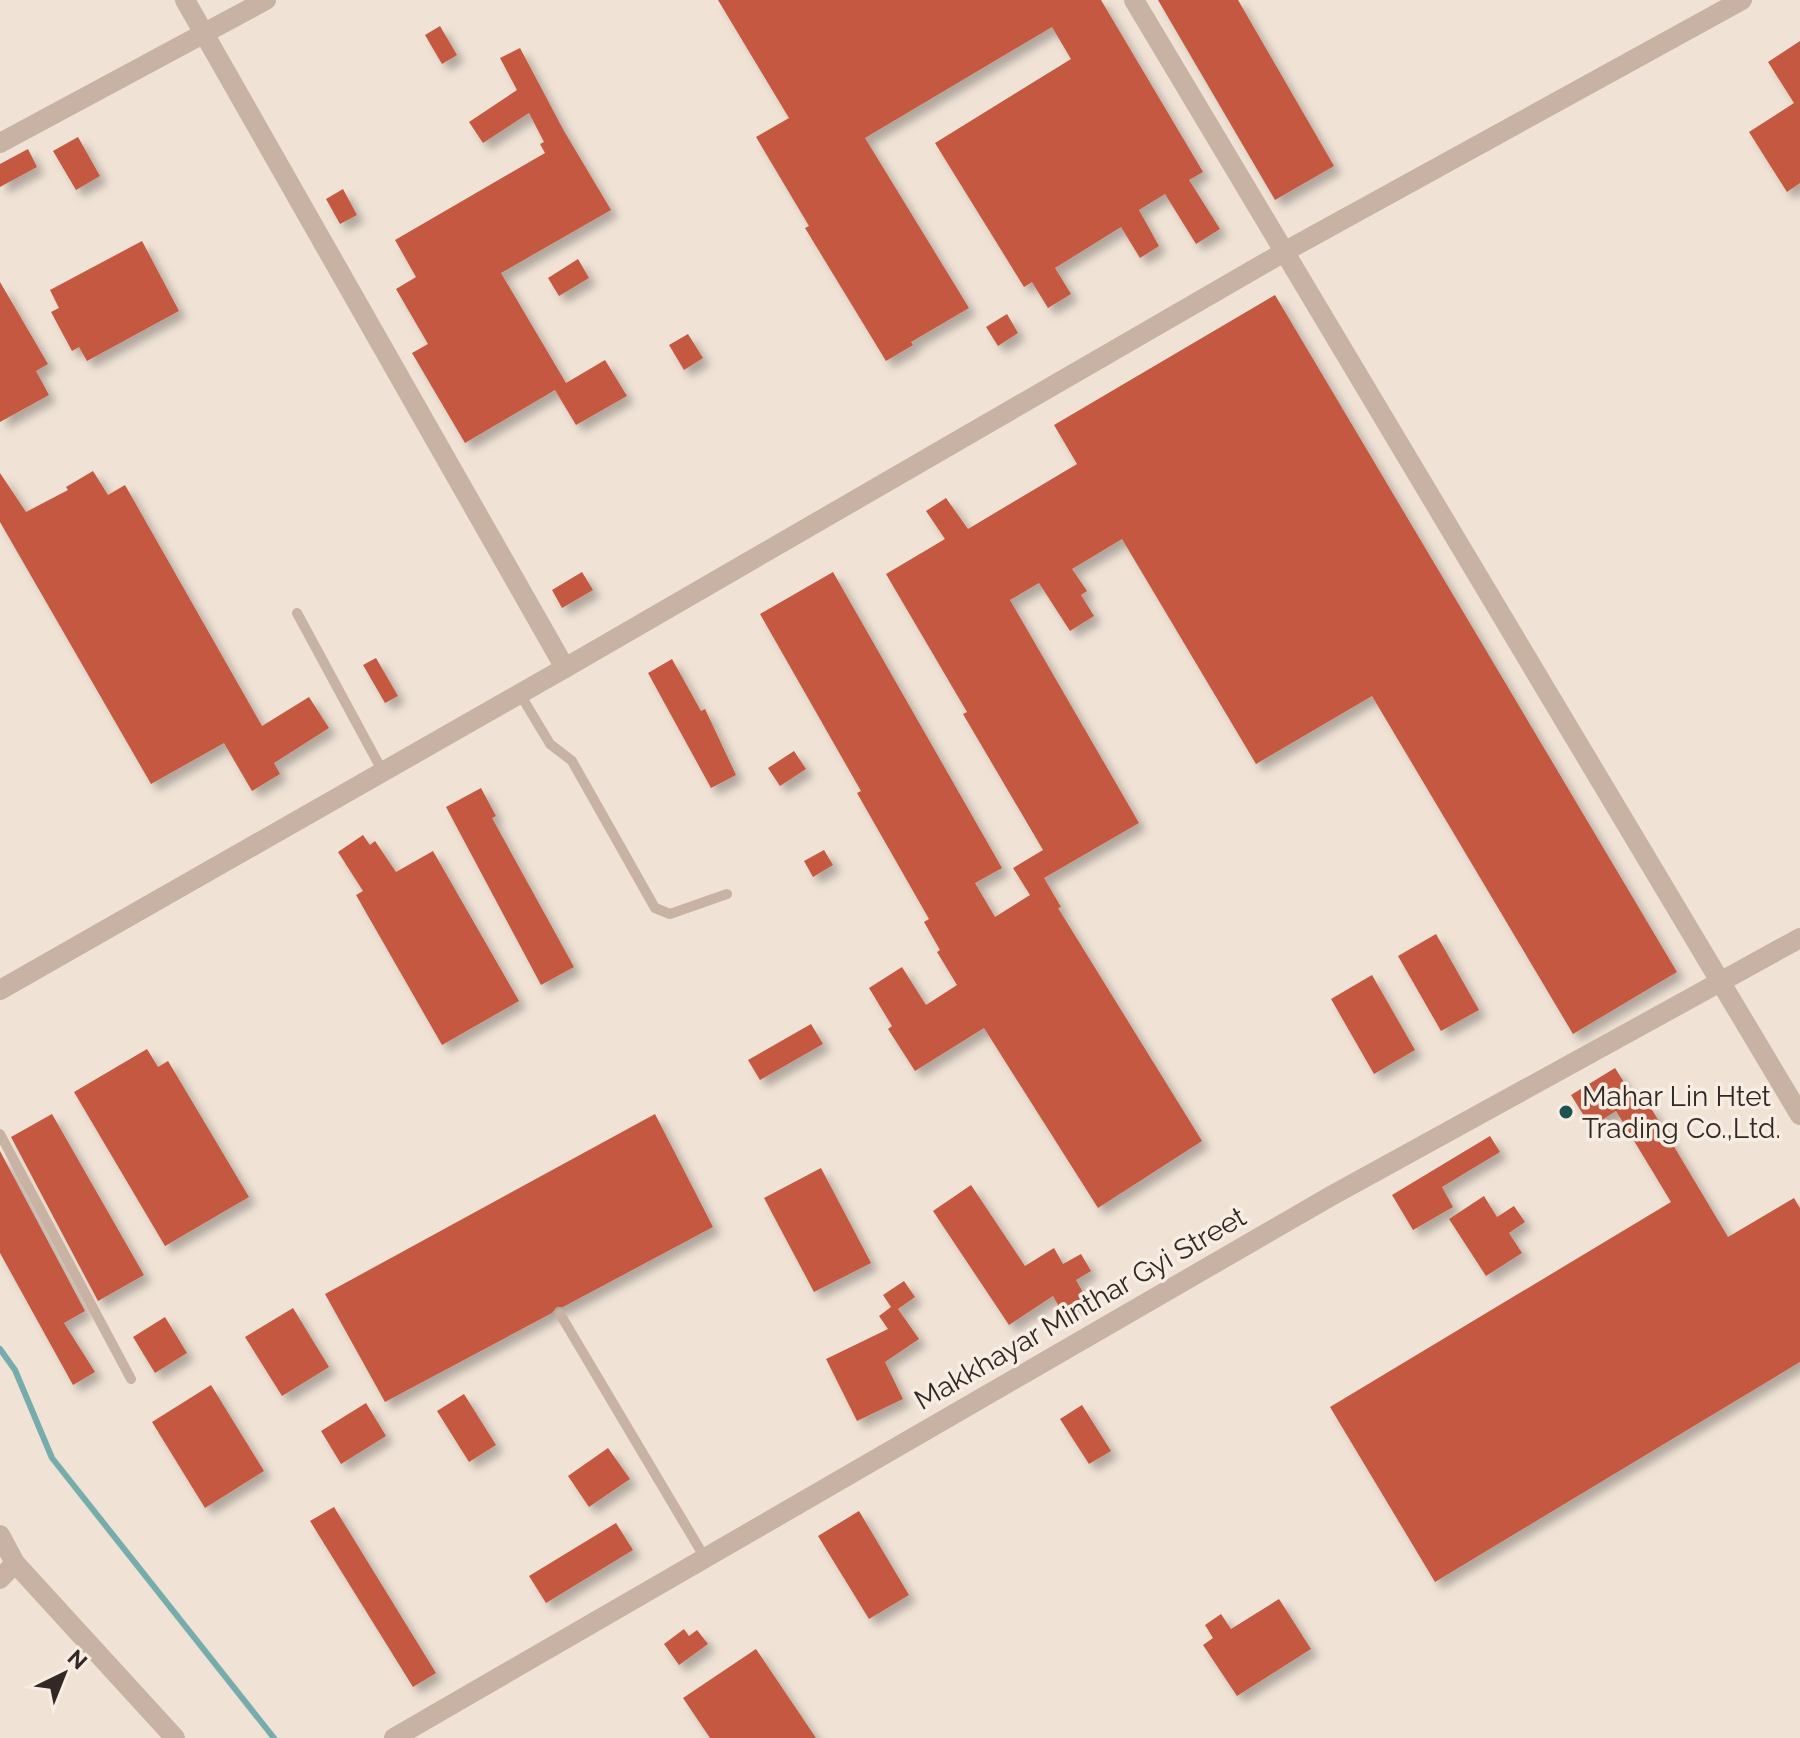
<svg xmlns="http://www.w3.org/2000/svg" width="1800" height="1738" viewBox="0 0 1800 1738" font-family="Raleway,sans-serif">
<defs>
<filter id="shadow"><feDropShadow dx="7" dy="7" stdDeviation="4" flood-color="#0004"/></filter>
</defs>
<rect width="100%" height="100%" fill="#f0e3d6"/>
<g fill="none" stroke-linecap="round" stroke-linejoin="round">
<polyline stroke="#76adac" stroke-width="6" points="0,1349 15,1370 52,1458 274,1738"/>
</g>
<g fill="#c5583f" filter="url(#shadow)">
<polygon points="718,0 1101,0 1203,172 1189,180 1220,229 1196,244 1165,194 1139,210 1159,246 1140,258 1121,227 1055,268 1071,294 1048,308 1032,282 1024,287 935,143 1071,59 1052,27 865,138 969,308 911,342 913,345 886,361 805,228 809,226 756,137 789,118"/>
<polygon points="1158,0 1238,0 1334,166 1275,200"/>
<polygon points="440,26 457,55 442,64 425,35"/>
<polygon points="1800,41 1800,183 1787,192 1749,132 1794,103 1768,62"/>
<polygon points="520,48 564,131 611,210 501,273 566,383 605,360 627,396 576,425 555,390 465,443 412,353 428,344 396,289 416,277 395,240 545,153 540,144 544,142 529,113 483,143 469,122 517,90 500,58"/>
<polygon points="78,137 100,176 76,190 53,151"/>
<polygon points="28,149 37,167 0,187 0,164"/>
<polygon points="343,189 357,215 340,224 326,199"/>
<polygon points="142,241 179,311 87,361 79,347 72,351 51,312 59,308 50,290"/>
<polygon points="578,259 589,278 559,296 548,278"/>
<polygon points="0,282 48,364 36,371 49,395 0,422"/>
<polygon points="1275,295 1677,972 1573,1034 1372,696 1256,764 1122,539 1072,569 1087,591 1081,595 1094,616 1070,631 1039,583 1010,600 1139,823 1044,878 1061,907 1058,908 1202,1141 1098,1208 984,1028 915,1071 888,1029 892,1026 869,988 902,967 926,1005 957,985 937,952 940,950 924,922 929,919 857,793 861,791 760,614 833,572 1002,868 975,883 995,917 1030,895 1013,868 1043,850 963,714 967,712 886,574 945,539 926,511 946,498 968,529 1077,464 1054,425"/>
<polygon points="1007,314 1018,333 998,346 986,327"/>
<polygon points="688,334 703,358 684,370 669,345"/>
<polygon points="93,471 108,495 125,485 262,726 309,697 329,728 274,763 280,774 252,791 224,743 151,784 0,522 0,473 26,512 68,490 66,487"/>
<polygon points="582,572 593,590 562,608 552,590"/>
<polygon points="376,658 398,696 385,703 363,665"/>
<polygon points="672,659 701,711 705,709 736,775 711,788 648,673"/>
<polygon points="794,751 806,769 780,786 768,768"/>
<polygon points="481,788 496,816 492,818 574,967 541,985 446,807"/>
<polygon points="363,835 370,845 375,841 396,872 433,851 519,1001 442,1045 356,895 363,891 338,852"/>
<polygon points="824,850 833,865 813,877 804,861"/>
<polygon points="1436,934 1479,1010 1441,1031 1398,956"/>
<polygon points="1372,975 1415,1050 1374,1074 1331,999"/>
<polygon points="811,1024 823,1044 760,1080 748,1060"/>
<polygon points="147,1049 158,1067 168,1061 249,1197 165,1246 74,1092"/>
<polygon points="1615,1068 1640,1107 1648,1103 1728,1237 1794,1198 1800,1208 1800,1362 1435,1582 1330,1407 1671,1202 1616,1111 1591,1127 1571,1095"/>
<polygon points="52,1114 144,1275 98,1301 11,1137"/>
<polygon points="655,1114 713,1227 563,1307 557,1307 552,1313 385,1402 325,1294"/>
<polygon points="1490,1136 1500,1152 1442,1187 1453,1207 1413,1230 1392,1195"/>
<polygon points="0,1151 85,1311 64,1323 95,1372 73,1385 0,1253"/>
<polygon points="821,1168 871,1263 814,1292 764,1198"/>
<polygon points="971,1185 1025,1266 1054,1248 1063,1264 1081,1254 1091,1271 1076,1280 1086,1298 1062,1312 1053,1296 1009,1325 933,1211"/>
<polygon points="1484,1196 1497,1217 1514,1206 1525,1222 1509,1233 1522,1253 1486,1276 1449,1219"/>
<polygon points="904,1281 915,1297 898,1309 919,1339 885,1362 903,1399 857,1421 826,1359 888,1329 879,1316 891,1307 883,1295"/>
<polygon points="293,1308 329,1367 282,1396 245,1337"/>
<polygon points="165,1317 187,1353 155,1373 133,1337"/>
<polygon points="211,1385 264,1471 205,1508 152,1422"/>
<polygon points="464,1394 496,1445 469,1462 437,1411"/>
<polygon points="366,1403 386,1436 341,1464 321,1431"/>
<polygon points="1082,1405 1111,1451 1089,1464 1060,1419"/>
<polygon points="608,1448 630,1479 589,1507 568,1476"/>
<polygon points="334,1507 436,1673 413,1687 310,1521"/>
<polygon points="859,1511 909,1595 869,1619 818,1536"/>
<polygon points="616,1523 633,1550 546,1603 529,1576"/>
<polygon points="1279,1599 1311,1649 1237,1696 1203,1645 1213,1638 1205,1625 1221,1614 1231,1629"/>
<polygon points="684,1629 689,1636 697,1630 708,1644 679,1665 664,1644"/>
<polygon points="756,1649 816,1738 710,1738 683,1698"/>
</g>
<g fill="none" stroke-linecap="round" stroke-linejoin="round">
<g stroke="#c8b2a3" stroke-width="10">
<polyline points="297,613 383,772"/>
<polyline points="520,694 550,744 572,761 655,908 670,914 727,894"/>
<polyline points="0,1134 131,1379"/>
<polyline points="560,1314 705,1558"/>
</g>
<g stroke="#c8b2a3" stroke-width="20">
<polyline points="185,0 565,668"/>
<polyline points="1134,0 1800,1115"/>
<polyline points="0,143 266,0"/>
<polyline points="0,990 565,668 1284,252 1742,0"/>
<polyline points="0,1535 15,1563 175,1738"/>
<polyline points="0,1579 15,1563"/>
<polyline points="394,1738 1331,1196 1800,938"/>
</g>
</g>
<circle fill="#1b5353" stroke="#f8ede2" stroke-width="3" cx="1566" cy="1112" r="8"/>
<g text-anchor="middle" stroke-width="7" stroke-linejoin="round" paint-order="stroke">
<g font-size="28" fill="#332825" stroke="#f8ede2" text-anchor="start">
<text x="1582" y="1106">Mahar Lin Htet<tspan x="1582" dy="32">Trading Co.,Ltd.</tspan></text>
</g>
<g font-size="28" fill="#332825" stroke="#f8ede2">
<text transform="translate(1080 1308) rotate(-30)" y="10">Makkhayar Minthar Gyi Street</text>
</g>
</g>
<g transform="translate(64 1674) rotate(43)" stroke="#f8ede2" stroke-width="6" paint-order="stroke">
<path d="M0-6L14 30L0 20L-14 30Z" fill="#332825"/>
<text y="-12" font-size="22" font-weight="bold" text-anchor="middle" fill="#332825">N</text>
</g>
</svg>
